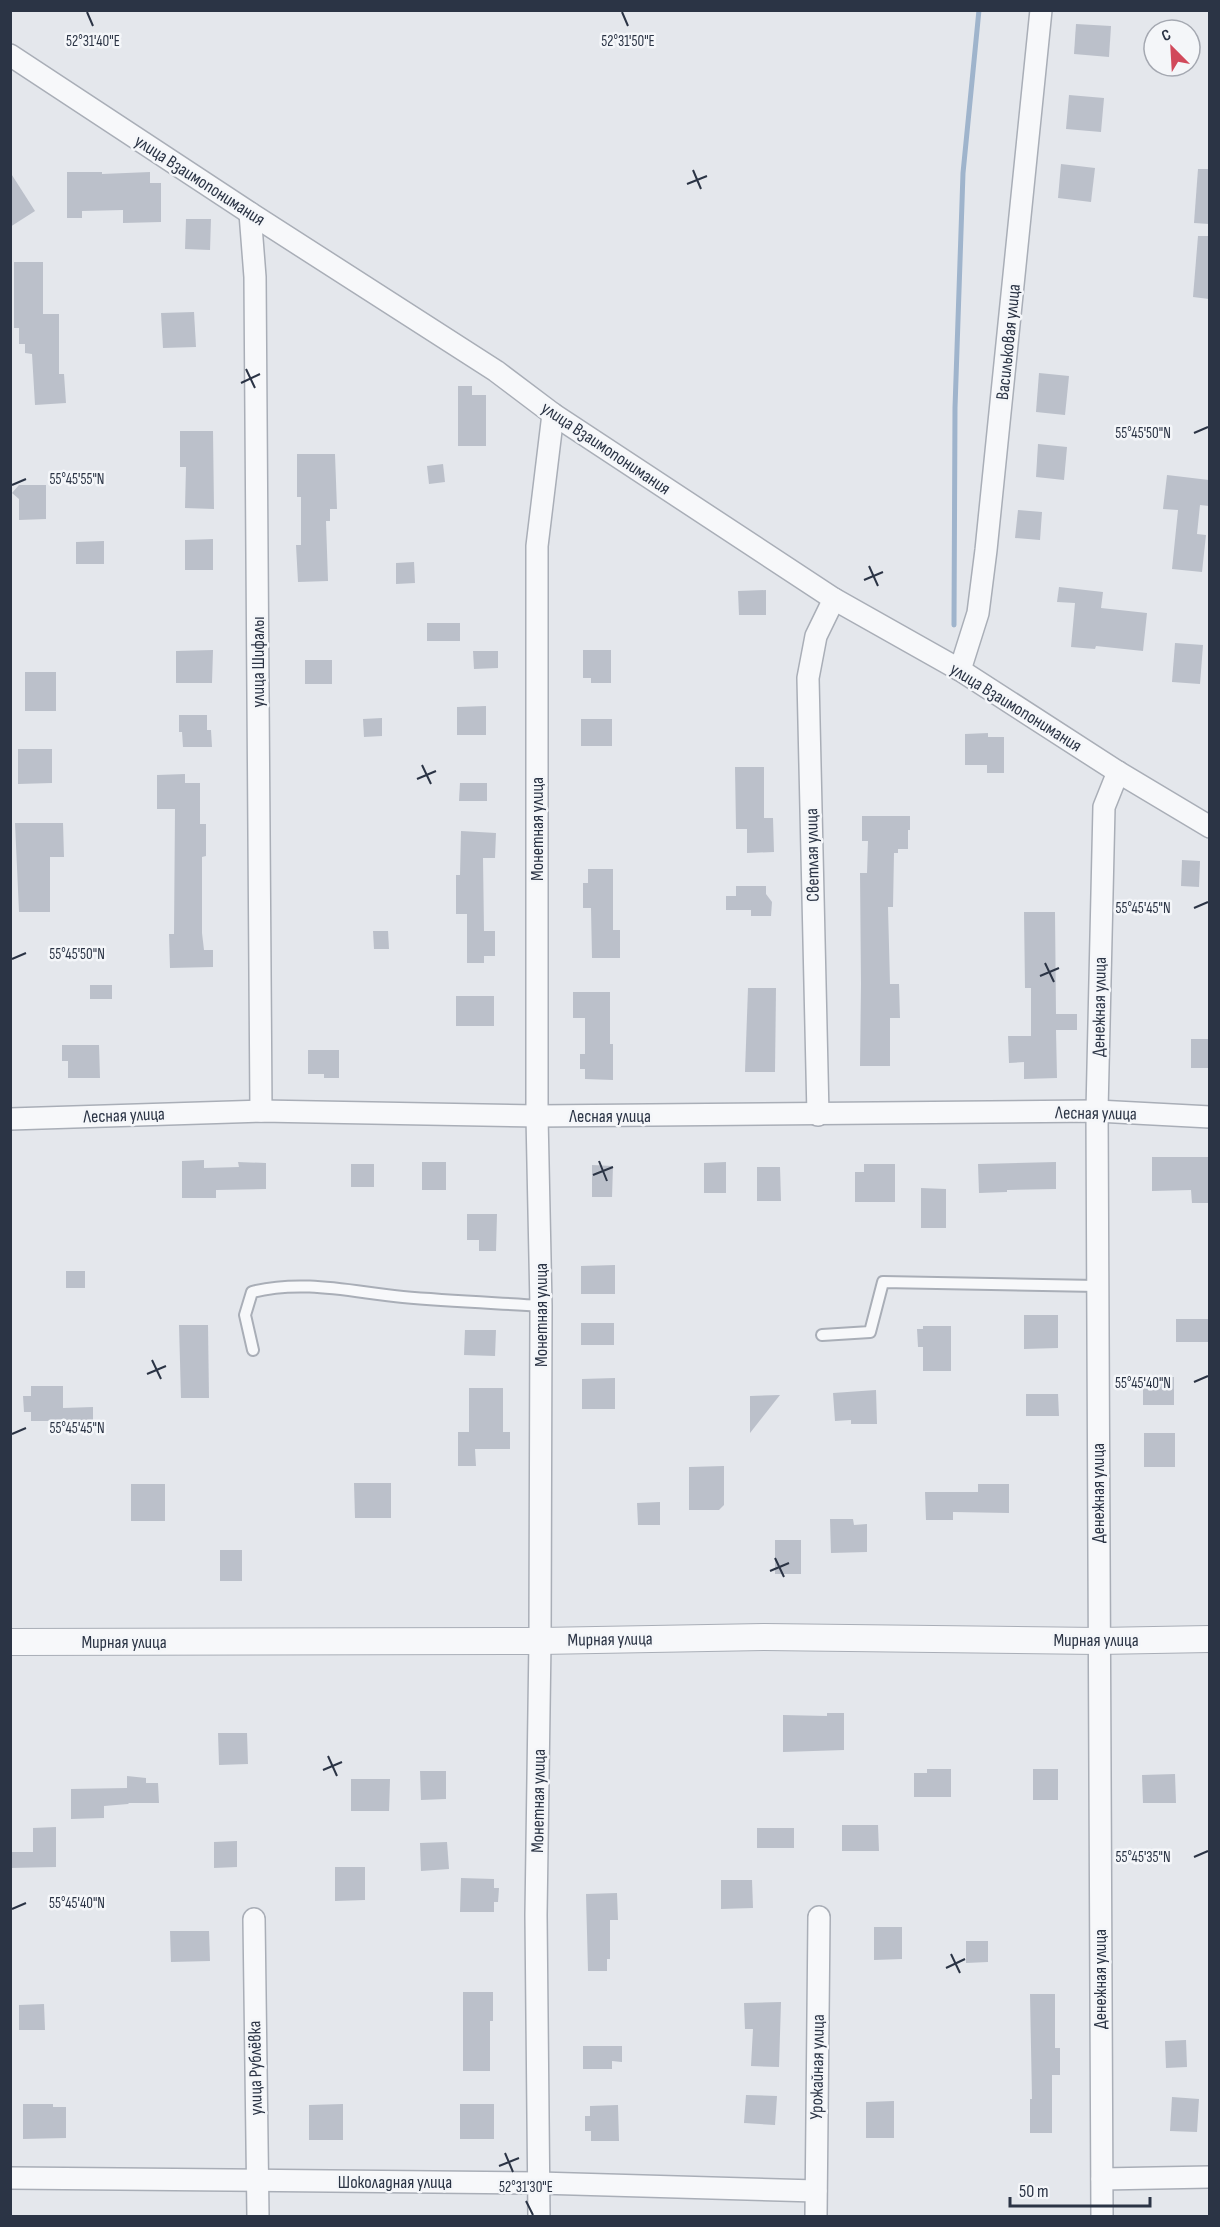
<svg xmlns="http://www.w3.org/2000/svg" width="1220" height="2227" viewBox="0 0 1220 2227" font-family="'Sofia Sans Condensed',sans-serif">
<rect width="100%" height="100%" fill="#e4e7ec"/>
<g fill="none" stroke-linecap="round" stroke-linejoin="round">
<polyline stroke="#9fb4cc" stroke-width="5" points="954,625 955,408 963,173 979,10"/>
</g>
<g fill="#bbc0ca">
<polygon points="1076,24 1111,26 1109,57 1074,54"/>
<polygon points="1069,95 1104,98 1101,132 1066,129"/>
<polygon points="1061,164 1095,168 1091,202 1058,198"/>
<polygon points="1198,169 1209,169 1209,224 1194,223"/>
<polygon points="10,172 35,211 10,227"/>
<polygon points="67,172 102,172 102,174 150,172 150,183 161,183 161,222 123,223 123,210 82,211 82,218 67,218"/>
<polygon points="186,219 211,219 210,250 185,249"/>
<polygon points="1198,236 1209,236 1209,299 1193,297"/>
<polygon points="14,262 43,262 43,314 59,314 59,374 64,374 66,403 35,405 32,354 25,353 25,344 19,344 19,328 14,328"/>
<polygon points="194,312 196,347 163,348 161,313"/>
<polygon points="1039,373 1069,376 1065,415 1036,412"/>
<polygon points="458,386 472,386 472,395 486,395 486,446 458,446"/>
<polygon points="180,431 213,431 214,509 185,508 186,467 180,467"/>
<polygon points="1038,444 1067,447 1064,480 1036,477"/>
<polygon points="297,454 335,454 337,509 330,509 330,521 326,521 328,581 298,582 296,545 301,545 301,497 297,497"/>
<polygon points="443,464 445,482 429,484 427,466"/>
<polygon points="1167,475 1209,480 1209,506 1200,505 1197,534 1206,535 1202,572 1172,569 1178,510 1163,509"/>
<polygon points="19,485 46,485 46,519 19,520 19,499 12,493"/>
<polygon points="1018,510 1042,512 1040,540 1015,538"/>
<polygon points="213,539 213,570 185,570 185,540"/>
<polygon points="104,541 104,564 76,564 76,542"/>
<polygon points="414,562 415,583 396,584 396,563"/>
<polygon points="1059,587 1103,592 1101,608 1147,613 1143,651 1096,646 1095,649 1071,647 1075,603 1057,602"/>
<polygon points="766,590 766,615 739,615 738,591"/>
<rect x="427" y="623" width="33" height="18"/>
<polygon points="1175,643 1203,645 1200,684 1172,682"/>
<polygon points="213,650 212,683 176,683 176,651"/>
<polygon points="583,650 611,650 611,683 591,683 591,678 583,678"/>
<polygon points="473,651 498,651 498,668 474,669"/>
<rect x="305" y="660" width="27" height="24"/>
<rect x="25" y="672" width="31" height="39"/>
<polygon points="486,706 486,735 457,735 457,707"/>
<polygon points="179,715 207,715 207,730 211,730 212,747 183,747 182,732 179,732"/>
<polygon points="382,718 382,736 364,737 363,719"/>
<rect x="581" y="719" width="31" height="27"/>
<polygon points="988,733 988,737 1004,737 1004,773 987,773 987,765 965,765 965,734"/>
<polygon points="18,749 52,749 52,783 18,784"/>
<polygon points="735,767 764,767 764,818 773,818 774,852 747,853 747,829 736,829"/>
<polygon points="185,774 185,783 200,783 200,824 206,824 206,856 202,857 202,933 204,950 213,950 213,967 170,968 169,934 174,934 175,809 157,809 157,775"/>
<polygon points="460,783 487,783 487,801 459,801"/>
<polygon points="862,816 910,816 910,830 908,830 908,849 898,849 898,853 894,853 893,907 888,907 890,984 899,984 900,1018 890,1018 890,1066 860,1066 861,984 860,873 867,873 868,841 862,841"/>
<polygon points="15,823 63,823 64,857 50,857 50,912 19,912"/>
<polygon points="461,831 496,833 495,858 483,858 484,931 495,931 495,956 484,956 484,963 467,963 467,914 456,914 456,875 460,875"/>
<polygon points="1182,860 1200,861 1199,887 1181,886"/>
<polygon points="588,869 613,869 613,930 620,930 620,958 592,958 591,908 583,908 583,883 588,883"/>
<polygon points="736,886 766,886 766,894 772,902 771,916 751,916 751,910 726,910 726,896 736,896"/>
<polygon points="1024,912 1055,912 1056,1014 1077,1014 1077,1030 1056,1030 1057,1078 1024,1079 1024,1062 1009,1063 1008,1036 1031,1036 1031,988 1025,988"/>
<polygon points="373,931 388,931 389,949 374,949"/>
<rect x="90" y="985" width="22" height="14"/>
<polygon points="748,988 776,988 775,1072 745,1072"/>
<polygon points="573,992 610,992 610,1044 613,1044 613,1080 585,1079 585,1069 580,1069 580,1054 585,1054 585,1018 573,1018"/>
<rect x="456" y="996" width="38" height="30"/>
<rect x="1191" y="1039" width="18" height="29"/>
<polygon points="62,1045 99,1045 100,1078 68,1078 68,1061 62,1061"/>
<polygon points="308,1050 339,1050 339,1078 324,1078 324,1074 308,1074"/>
<polygon points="1152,1157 1209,1157 1209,1203 1192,1203 1191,1190 1152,1191"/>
<polygon points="204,1160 204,1168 239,1167 238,1162 266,1163 266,1189 216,1190 216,1198 182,1198 182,1161"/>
<rect x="422" y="1162" width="24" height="28"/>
<polygon points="726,1162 726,1193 704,1193 704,1163"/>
<polygon points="1056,1162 1056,1189 1007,1190 1007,1192 979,1193 978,1164"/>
<rect x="351" y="1164" width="23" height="23"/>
<polygon points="864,1164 895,1164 895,1202 855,1202 855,1172 864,1172"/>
<polygon points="592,1165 613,1166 612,1197 592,1197"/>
<polygon points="757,1167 780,1167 781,1201 757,1201"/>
<polygon points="921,1188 946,1189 946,1228 921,1228"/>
<polygon points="467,1214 497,1214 496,1251 479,1251 479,1240 467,1240"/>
<polygon points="615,1265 615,1294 581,1294 581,1266"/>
<rect x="66" y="1271" width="19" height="17"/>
<polygon points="1024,1315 1058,1315 1058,1348 1024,1349"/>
<rect x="1176" y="1319" width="33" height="23"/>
<rect x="581" y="1323" width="33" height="22"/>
<polygon points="179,1325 208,1325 209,1398 181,1398"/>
<polygon points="923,1326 951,1326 951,1371 923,1371 923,1347 918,1347 917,1329 923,1329"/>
<polygon points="465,1330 496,1330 495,1356 464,1355"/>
<rect x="1143" y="1377" width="31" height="28"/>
<polygon points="615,1378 615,1409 582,1409 582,1379"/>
<polygon points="31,1386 63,1386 63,1408 93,1407 93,1425 62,1425 62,1421 31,1421 31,1412 24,1412 23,1396 31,1396"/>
<polygon points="469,1388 503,1388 503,1432 510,1432 510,1449 475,1449 476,1466 458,1466 458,1432 469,1432"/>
<polygon points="876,1390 877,1424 851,1424 851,1420 835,1421 833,1393"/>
<polygon points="1026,1394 1058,1394 1059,1416 1026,1416"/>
<polygon points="780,1395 750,1433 750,1396"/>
<rect x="1144" y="1433" width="31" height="34"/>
<polygon points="724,1466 724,1505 719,1510 689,1510 689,1467"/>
<polygon points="354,1483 391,1483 391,1518 355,1518"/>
<rect x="131" y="1484" width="34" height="37"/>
<polygon points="978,1484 1009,1484 1009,1513 953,1512 953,1520 926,1520 925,1492 978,1492"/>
<polygon points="660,1502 660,1525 638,1525 637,1503"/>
<polygon points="830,1519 853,1519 854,1525 867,1524 867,1552 831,1553"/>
<rect x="775" y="1540" width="26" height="34"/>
<rect x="220" y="1550" width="22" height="31"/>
<polygon points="827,1713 844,1713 844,1750 783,1752 783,1715 827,1716"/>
<polygon points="218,1733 247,1733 248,1764 219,1765"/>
<polygon points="927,1769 951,1769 951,1797 914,1797 914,1773 927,1773"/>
<rect x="1033" y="1769" width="25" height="31"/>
<polygon points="420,1771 446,1771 446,1799 421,1800"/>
<polygon points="1175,1774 1176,1803 1143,1803 1142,1775"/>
<polygon points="127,1776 146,1778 146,1783 158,1783 159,1803 129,1803 128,1804 104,1806 104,1818 71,1819 71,1789 127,1788"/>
<polygon points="351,1779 390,1779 389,1811 351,1811"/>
<polygon points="842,1825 878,1825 879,1851 842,1851"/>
<polygon points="56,1827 56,1867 10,1868 10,1852 33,1852 33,1828"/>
<rect x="757" y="1828" width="37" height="20"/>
<polygon points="237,1841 237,1867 214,1868 214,1842"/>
<polygon points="447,1842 449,1869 421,1871 420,1843"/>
<polygon points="335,1867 365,1867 365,1900 335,1901"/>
<polygon points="461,1878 494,1879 494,1888 499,1888 498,1902 494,1902 494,1912 460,1912"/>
<polygon points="721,1880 752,1880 753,1908 721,1909"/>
<polygon points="617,1893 618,1920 610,1920 610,1959 607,1959 607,1971 588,1971 586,1894"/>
<polygon points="874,1927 902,1927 902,1959 874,1960"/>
<polygon points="170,1931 209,1931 210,1961 171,1962"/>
<polygon points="966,1941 988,1941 988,1962 966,1963"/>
<polygon points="463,1992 493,1992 493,2021 490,2021 490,2071 463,2071"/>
<polygon points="1030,1994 1055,1994 1055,2048 1060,2048 1060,2075 1052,2075 1052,2133 1030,2133 1030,2099 1032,2099"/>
<polygon points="781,2002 779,2067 751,2066 753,2029 745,2029 744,2003"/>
<polygon points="44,2004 45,2030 19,2030 19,2005"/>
<polygon points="1186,2040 1187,2067 1166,2068 1165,2041"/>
<polygon points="583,2046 622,2046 622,2062 612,2061 612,2069 583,2069"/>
<polygon points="746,2095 777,2096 775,2125 744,2123"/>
<polygon points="1172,2097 1199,2099 1197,2132 1170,2131"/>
<polygon points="894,2101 894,2138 866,2138 866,2102"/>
<polygon points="23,2104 53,2104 53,2107 66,2107 66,2138 23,2139"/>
<polygon points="343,2104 343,2140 309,2140 309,2105"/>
<rect x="460" y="2104" width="34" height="35"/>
<polygon points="618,2105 619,2141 591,2141 591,2131 585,2131 585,2116 590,2116 590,2106"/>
</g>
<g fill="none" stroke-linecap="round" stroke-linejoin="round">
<g stroke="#a9aeb7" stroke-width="14">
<g id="service">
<polyline points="822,1335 870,1332 883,1282 1097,1286"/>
<path d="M 253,1350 L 245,1315 L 252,1292 C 303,1279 352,1292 403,1297 C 449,1301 495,1303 541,1306"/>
</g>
</g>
<g stroke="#a9aeb7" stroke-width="24">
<g id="minor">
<polyline points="10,55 250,213 496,371 553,414 834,599 960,670 1118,772 1210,827"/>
<polyline points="250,213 255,277 261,1111"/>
<polyline points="960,670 978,613 986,550 1041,10"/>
<polyline points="818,1115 808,678 816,636 834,599"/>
<polyline points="10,1119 261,1111 537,1116 1097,1111 1210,1117"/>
<polyline points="254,1919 258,2216"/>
<polyline points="10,2178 539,2183 816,2191"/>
<polyline points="1102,2179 1210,2177"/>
<polyline points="539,2216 536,1915 540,1641 541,1306 537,1116 537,546 553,414"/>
<polyline points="816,2216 819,1917"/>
<polyline points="1102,2216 1097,1111 1104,807 1118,772"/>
</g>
</g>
<g stroke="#a9aeb7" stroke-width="28">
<polyline id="tertiary" points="10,1642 540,1641 764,1637 1098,1641 1210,1639"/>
</g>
<use href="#service" stroke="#f7f8fa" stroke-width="10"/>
<use href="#minor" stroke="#f7f8fa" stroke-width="21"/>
<use href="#tertiary" stroke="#f7f8fa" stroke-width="26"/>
</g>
<path fill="none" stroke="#2b3445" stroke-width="2" d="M 87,12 L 93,26M 622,12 L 628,26M 693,170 L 701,189M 687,184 L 707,176M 246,369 L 255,388M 241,383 L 260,374M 1194,433 L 1208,427M 12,485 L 26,479M 869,566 L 878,586M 864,580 L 883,572M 422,765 L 431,784M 417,779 L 436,771M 1194,908 L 1208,902M 12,959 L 26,953M 1045,963 L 1054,982M 1040,976 L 1059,968M 599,1161 L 607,1181M 593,1175 L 613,1167M 152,1360 L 161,1379M 147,1374 L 166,1366M 1194,1382 L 1208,1376M 12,1434 L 26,1428M 775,1558 L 784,1577M 770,1571 L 789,1563M 328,1756 L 337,1776M 323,1770 L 342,1762M 1194,1857 L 1208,1851M 12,1909 L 26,1903M 951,1954 L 960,1973M 946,1968 L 965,1959M 505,2153 L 513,2172M 499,2166 L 519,2158M 526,2201 L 533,2215"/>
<g text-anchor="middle" stroke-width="5" stroke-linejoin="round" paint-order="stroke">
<g font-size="18" fill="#2b3445" stroke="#f4f6f9">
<text transform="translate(200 180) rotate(33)" y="6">улица Взаимопонимания</text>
<text transform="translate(1008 342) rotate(-84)" y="6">Васильковая улица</text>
<text transform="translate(606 448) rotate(34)" y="6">улица Взаимопонимания</text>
<text transform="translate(258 662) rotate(-90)" y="6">улица Шифалы</text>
<text transform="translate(1016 707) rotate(32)" y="6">улица Взаимопонимания</text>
<text transform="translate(537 829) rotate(-90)" y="6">Монетная улица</text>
<text transform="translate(812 855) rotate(-91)" y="6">Светлая улица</text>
<text transform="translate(1099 1007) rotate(-89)" y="6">Денежная улица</text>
<text transform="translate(1096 1113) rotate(1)" y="6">Лесная улица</text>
<text transform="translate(124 1115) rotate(-2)" y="6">Лесная улица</text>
<text x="610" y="1122">Лесная улица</text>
<text transform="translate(541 1315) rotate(-90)" y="6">Монетная улица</text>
<text transform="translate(1098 1493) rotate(-90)" y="6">Денежная улица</text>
<text transform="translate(610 1639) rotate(-1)" y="6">Мирная улица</text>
<text x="1096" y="1646">Мирная улица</text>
<text x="124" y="1648">Мирная улица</text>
<text transform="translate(538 1801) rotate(-89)" y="6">Монетная улица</text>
<text transform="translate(1100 1979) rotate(-90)" y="6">Денежная улица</text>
<text transform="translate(817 2067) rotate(-89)" y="6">Урожайная улица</text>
<text transform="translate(255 2068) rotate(-91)" y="6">улица Рублёвка</text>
<text x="395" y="2188">Шоколадная улица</text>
</g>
</g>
<g font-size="15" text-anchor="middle" fill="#2b3445" stroke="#f4f6f9" stroke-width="5" stroke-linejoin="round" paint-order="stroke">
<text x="628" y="46">52°31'50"E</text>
<text x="93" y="46">52°31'40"E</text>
<text x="1143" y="438">55°45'50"N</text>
<text x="77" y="484">55°45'55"N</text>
<text x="1143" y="913">55°45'45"N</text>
<text x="77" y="959">55°45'50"N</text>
<text x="1143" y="1388">55°45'40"N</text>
<text x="77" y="1433">55°45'45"N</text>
<text x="1143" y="1862">55°45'35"N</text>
<text x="77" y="1908">55°45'40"N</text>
<text x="526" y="2192">52°31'30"E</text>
</g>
<rect width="1220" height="2227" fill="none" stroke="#2b3445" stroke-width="24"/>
<g transform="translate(1172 48) rotate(336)"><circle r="28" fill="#f4f6f9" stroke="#a4a8b1" stroke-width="1.5"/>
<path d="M0-4.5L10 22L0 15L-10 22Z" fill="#d1495b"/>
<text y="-9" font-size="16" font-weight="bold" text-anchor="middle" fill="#2b3445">С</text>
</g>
<path d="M1010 2197v9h140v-9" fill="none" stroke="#2b3445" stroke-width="3"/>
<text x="1019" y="2197" font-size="18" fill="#2b3445" stroke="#f4f6f9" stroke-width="4.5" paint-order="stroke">50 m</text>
</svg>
